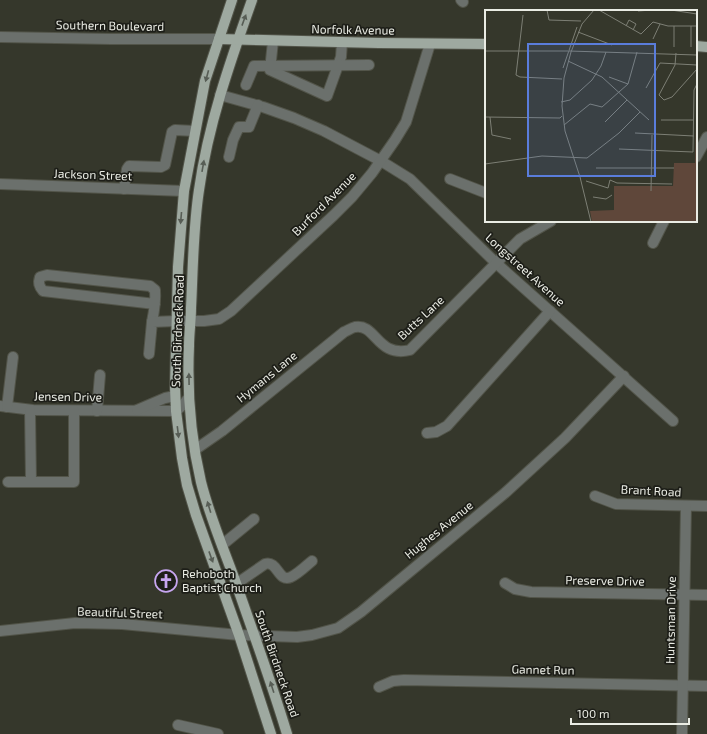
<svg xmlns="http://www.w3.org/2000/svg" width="707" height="734" viewBox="0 0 707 734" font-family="'Exo 2',sans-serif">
<rect width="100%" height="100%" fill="#35372b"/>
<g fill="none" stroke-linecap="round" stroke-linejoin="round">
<g stroke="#525449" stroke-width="12">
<g id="minor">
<polyline points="461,0 463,2"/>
<polyline points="0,37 111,39 219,39"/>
<polyline points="273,41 270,70 327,96 341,57 342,42"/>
<polyline points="246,85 254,66 369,65"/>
<polyline points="220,95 263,107 294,118 324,131 381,161 410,179 496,263 673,421"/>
<polyline points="229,157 233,140 239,127 249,127 258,105"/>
<polyline points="696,157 707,137"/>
<polyline points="450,179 486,193"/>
<polyline points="0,184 184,191"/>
<polyline points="124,189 127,169 129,166 161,167 165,165 172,132 175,130 195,131"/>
<polyline points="653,243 664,221"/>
<path d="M 152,322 C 154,312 156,301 155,290 L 150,286 L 47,275 L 40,277 C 38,283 39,286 43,291 L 155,304"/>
<polyline points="149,354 152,322 176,321 204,321 219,319 231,311 334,215 352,197 372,173 395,140 406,122 430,44"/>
<polyline points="0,406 33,410 176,411 183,405 189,397"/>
<polyline points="7,407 13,357"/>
<polyline points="30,410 31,482"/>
<polyline points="137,410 165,398 175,396"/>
<polyline points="97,411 100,375"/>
<polyline points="427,433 436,432 447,426 550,311"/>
<path d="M 196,449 L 222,431 L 344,332 C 347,331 351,328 355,327 C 376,323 377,358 410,350 L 520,239 L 551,221"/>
<polyline points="8,482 74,482 74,411"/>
<polyline points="595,496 616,504 707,506"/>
<polyline points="222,545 254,519"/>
<polyline points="505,583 515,589 531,592 707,595"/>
<path d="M 236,584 L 265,564 C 278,560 278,583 291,577 C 298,574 306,566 312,561"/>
<polyline points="0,631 75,623 122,624 239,635 297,637 312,635 338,628 361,612 505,493 565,438 624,376"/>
<polyline points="379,687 393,681 404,680 707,686"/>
<polyline points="178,725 218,734"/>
<polyline points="682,734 686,506"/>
</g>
</g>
<g stroke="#525449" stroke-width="12">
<g id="major">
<polyline points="232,0 205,81 184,191 178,267 175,387 176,411 182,458 187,485 196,515 239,635 271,734"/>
<path d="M 252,0 C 230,62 208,125 199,190 C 193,229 193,269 191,308 C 191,321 189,333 189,346 C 187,390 191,439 201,482 C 210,518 225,552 237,586 C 254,635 272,684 287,734"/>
<polyline points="219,39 379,43 486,44"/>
<polyline points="696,46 707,47"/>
</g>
</g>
<use href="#minor" stroke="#6b706c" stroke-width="10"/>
<use href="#major" stroke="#9ea9a0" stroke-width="10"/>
</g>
<defs><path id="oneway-solid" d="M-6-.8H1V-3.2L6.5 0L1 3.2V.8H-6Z"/></defs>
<g fill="#575d55">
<use href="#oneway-solid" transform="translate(244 20) rotate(-70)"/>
<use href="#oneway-solid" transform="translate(207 76) rotate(105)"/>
<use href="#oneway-solid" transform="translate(203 166) rotate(-80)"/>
<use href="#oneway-solid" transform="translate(181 218) rotate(95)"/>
<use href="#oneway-solid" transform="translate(189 379) rotate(-91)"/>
<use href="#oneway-solid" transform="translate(178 432) rotate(83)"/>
<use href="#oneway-solid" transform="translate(209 507) rotate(-107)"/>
<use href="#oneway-solid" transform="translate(211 557) rotate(70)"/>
<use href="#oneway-solid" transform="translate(272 687) rotate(-108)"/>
</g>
<defs>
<g id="church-ring" transform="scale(1.15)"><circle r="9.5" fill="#1d1e18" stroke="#c7a6f0" stroke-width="1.5"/><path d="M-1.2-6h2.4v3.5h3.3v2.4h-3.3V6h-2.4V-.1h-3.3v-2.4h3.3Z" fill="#c7a6f0"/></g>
</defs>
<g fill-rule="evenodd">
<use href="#church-ring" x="166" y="581"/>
</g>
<g text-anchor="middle" stroke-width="3.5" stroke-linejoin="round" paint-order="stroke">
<g font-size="12" fill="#eaece4" stroke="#1d1e18">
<text transform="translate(110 26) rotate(1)" y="4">Southern Boulevard</text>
<text transform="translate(353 30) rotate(1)" y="4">Norfolk Avenue</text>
<text transform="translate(93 175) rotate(2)" y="4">Jackson Street</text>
<text transform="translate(324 204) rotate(-45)" y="4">Burford Avenue</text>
<text transform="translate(525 270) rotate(42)" y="4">Longstreet Avenue</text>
<text transform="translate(421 318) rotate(-43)" y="4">Butts Lane</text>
<text transform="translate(178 331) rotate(-88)" y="4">South Birdneck Road</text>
<text transform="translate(267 377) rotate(-39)" y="4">Hymans Lane</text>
<text transform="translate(68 397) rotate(1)" y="4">Jensen Drive</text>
<text transform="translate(651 491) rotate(3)" y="4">Brant Road</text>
<text transform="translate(439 530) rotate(-39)" y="4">Hughes Avenue</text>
<text transform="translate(605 581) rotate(1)" y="4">Preserve Drive</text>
<text transform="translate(120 613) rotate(2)" y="4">Beautiful Street</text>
<text transform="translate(671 620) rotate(-89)" y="4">Huntsman Drive</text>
<text transform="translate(277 664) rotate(71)" y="4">South Birdneck Road</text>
<text transform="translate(543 670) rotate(1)" y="4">Gannet Run</text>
</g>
<g font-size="12" fill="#eaece4" stroke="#1d1e18" text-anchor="start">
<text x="182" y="578">Rehoboth<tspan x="182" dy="14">Baptist Church</tspan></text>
</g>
</g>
<g transform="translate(485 10)">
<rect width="212" height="212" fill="#35372b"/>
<path d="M 212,77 L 212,212 L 107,212 L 105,201 L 129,200 L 129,176 L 188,176 L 189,153 L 210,153 Z" fill="#5f473a"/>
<path fill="none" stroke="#7d7f75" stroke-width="1" d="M 62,0 L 64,10 L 96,11M 114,0 L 156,24 L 168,12 L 183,16 L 212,16M 186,0 L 212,4M 153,1 L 167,0M 38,5 L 31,65 L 35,67 L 77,69M 141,16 L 144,10 L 151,14 L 148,20M 93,22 L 127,35M 168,29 L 175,14M 189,37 L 189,16M 206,37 L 206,16M 1,41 L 83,41M 84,41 L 212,45M 191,43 L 190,55 L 174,85 L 179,90 L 187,87 L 212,59M 83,51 L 117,67 L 164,110M 78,58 L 92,17M 124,67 L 143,74M 161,78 L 175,53 L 212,55M 76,92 L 85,90 L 107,70 L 116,56 L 121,42M 0,107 L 75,108 L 77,106M 5,107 L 7,125 L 26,129M 176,110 L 209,110M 120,112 L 142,90M 79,115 L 105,94 L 117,97 L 143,74 L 152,42M 150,123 L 209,126M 134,139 L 208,142 L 209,80 L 212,74M 0,154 L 57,146 L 102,148 L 134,123 L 155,102M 111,158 L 189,158M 101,171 L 123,178 L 125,170 L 132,173 L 187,174M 166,181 L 167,125M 108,187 L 121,189 L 127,185M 106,212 L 95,167 L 80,121 L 77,96 L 79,68 L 86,42 L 97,14 L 109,0"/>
<path fill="#5a7ddc" fill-opacity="0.15" stroke="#5a7ddc" stroke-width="2" d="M 43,34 L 170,34 L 170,166 L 43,166 Z"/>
<rect width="212" height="212" fill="none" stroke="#eaece4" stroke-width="2"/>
</g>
<path d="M571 718v6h118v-6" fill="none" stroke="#eaece4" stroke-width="2"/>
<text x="577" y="718" font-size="12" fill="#eaece4" stroke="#1d1e18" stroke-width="3" paint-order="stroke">100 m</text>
</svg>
